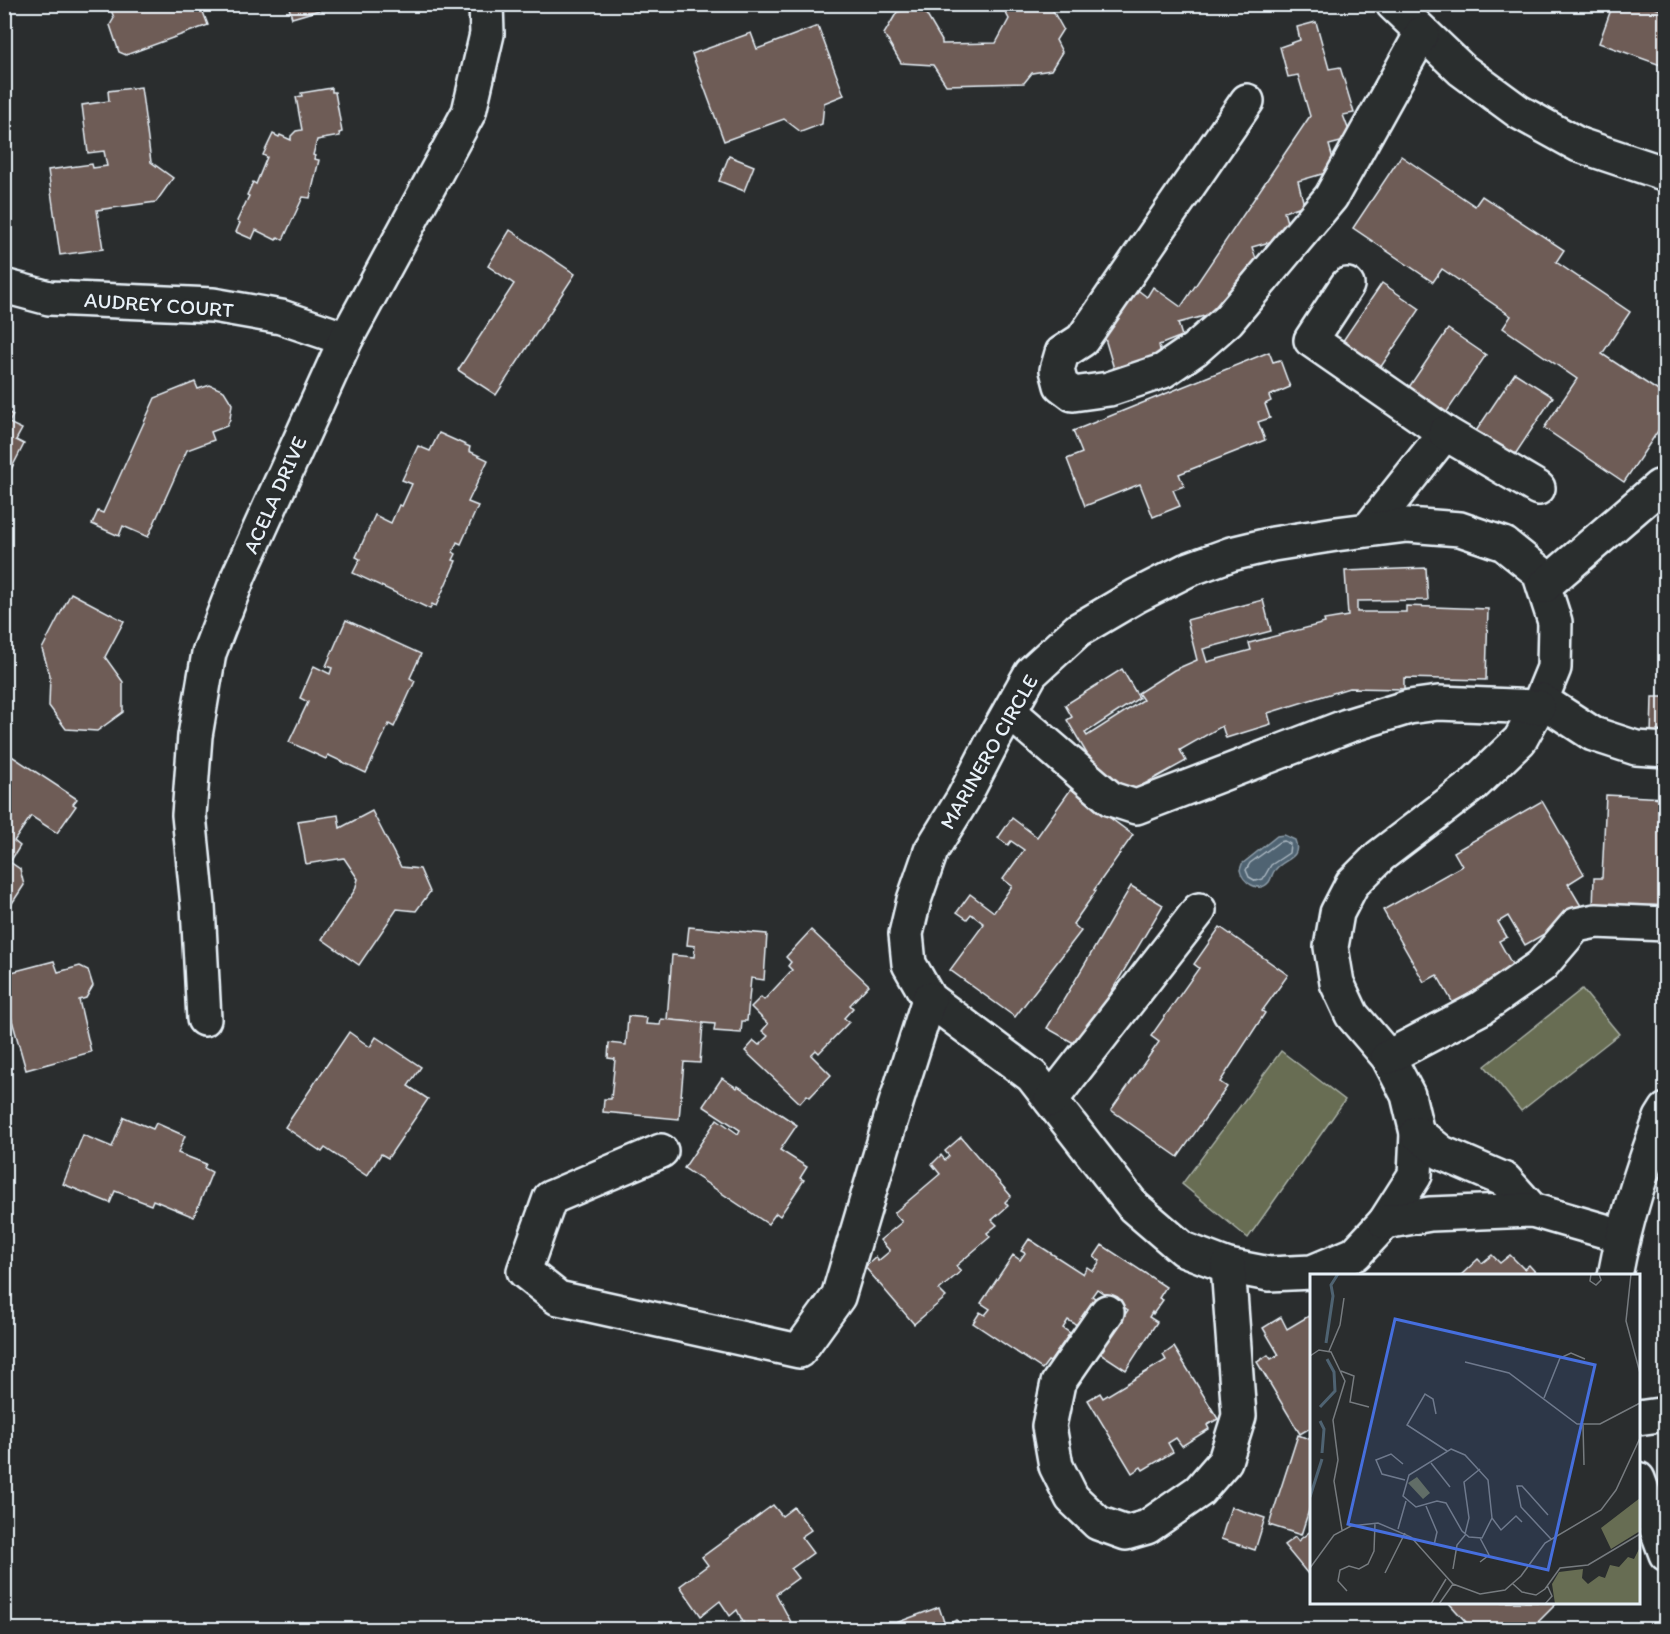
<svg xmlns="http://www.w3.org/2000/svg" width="1670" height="1634" viewBox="0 0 1670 1634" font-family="Itim,sans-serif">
<rect width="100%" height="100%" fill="#2a2d2e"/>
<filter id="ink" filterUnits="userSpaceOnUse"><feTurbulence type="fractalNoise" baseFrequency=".0167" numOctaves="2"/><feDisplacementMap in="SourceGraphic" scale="12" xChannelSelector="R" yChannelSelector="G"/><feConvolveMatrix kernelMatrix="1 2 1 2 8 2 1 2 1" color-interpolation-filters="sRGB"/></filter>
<g filter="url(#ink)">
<g fill="#676d53" stroke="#a8afa6" stroke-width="1.5">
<polygon points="1582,989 1619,1034 1521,1111 1485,1066"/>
<polygon points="1281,1051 1345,1100 1248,1238 1182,1184"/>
</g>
<path fill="#4f6372" stroke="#8c9ca8" stroke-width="1.5" d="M 1284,835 L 1295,840 C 1302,859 1285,858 1276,869 C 1272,872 1272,878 1269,882 C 1259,894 1242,882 1240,870 L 1242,864 L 1277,836 Z"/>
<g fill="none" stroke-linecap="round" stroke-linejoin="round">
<polygon stroke="#abb8c2" stroke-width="1.5" points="1284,841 1290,844 1289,853 1271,865 1263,879 1256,881 1249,877 1246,870 1250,863 1279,842"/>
</g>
<g fill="#6e5c57" stroke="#e8f1f8" stroke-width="1.5">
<polygon points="109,4 200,4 208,25 126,55 119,52 110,25 114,18"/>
<polygon points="288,4 340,4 292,18"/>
<polygon points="1001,4 1049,4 1063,29 1056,40 1062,52 1051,70 1032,73 1024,83 946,85 933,65 901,63 884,34 897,12 922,7 942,41 942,44 996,43 1009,19"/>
<polygon points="1613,4 1645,4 1666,12 1666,67 1599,43"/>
<polygon points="1316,22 1329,69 1340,67 1354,113 1343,115 1352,139 1329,145 1336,170 1298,181 1304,205 1284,212 1291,236 1252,247 1260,271 1239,278 1249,304 1178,323 1182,336 1159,345 1161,355 1114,369 1104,335 1135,288 1147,297 1153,287 1181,307 1310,116 1298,75 1288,77 1280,47 1300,40 1297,27"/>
<polygon points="818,26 844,95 824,103 822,124 801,132 784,119 724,141 692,54 751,33 757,49"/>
<polygon points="141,87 151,162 173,178 156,202 97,210 103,249 60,255 48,170 92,164 93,168 107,166 104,151 88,153 82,105 109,101 108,91"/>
<polygon points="332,88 332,92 335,92 342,132 339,133 340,136 317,140 313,155 315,156 314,159 319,160 310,198 303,197 283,240 278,237 276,240 256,230 252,239 236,232 240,223 237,221 249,196 247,195 253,182 256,184 267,157 263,155 273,134 279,137 280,135 291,140 291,136 296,131 302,130 296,97 302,96 301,93"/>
<polygon points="729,156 754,166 744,191 719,181"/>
<polygon points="1401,156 1475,206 1482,196 1564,250 1556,262 1630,312 1602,354 1666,396 1666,419 1624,482 1544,428 1577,379 1503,328 1511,316 1442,269 1433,282 1353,228"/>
<polygon points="510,230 575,274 496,395 458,370 514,284 488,266"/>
<polygon points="1382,283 1420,309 1376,374 1338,348"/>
<polygon points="1448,329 1486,355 1442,419 1405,393"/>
<polygon points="1269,352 1273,362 1280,360 1290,387 1269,396 1271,401 1265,404 1270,418 1258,422 1265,440 1179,474 1184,486 1173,490 1180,506 1153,517 1140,484 1085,506 1067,459 1082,453 1073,431"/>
<polygon points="1515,373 1553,397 1512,459 1472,437"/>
<polygon points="195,382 198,389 210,385 224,391 232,404 230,419 227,426 211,432 214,440 187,450 148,537 123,526 119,536 92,524 98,511 103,513 155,398"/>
<polygon points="4,410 13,415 9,423 22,429 16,440 24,444 4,483"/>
<polygon points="439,433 470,447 469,451 488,460 468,502 478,506 461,544 457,542 453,552 456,554 453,560 456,561 436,606 432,604 430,609 353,573 360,559 356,557 375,515 391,523 399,505 402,506 412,484 402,480 418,446 430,451"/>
<polygon points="1426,568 1428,600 1357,601 1357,612 1406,612 1406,606 1488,609 1486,680 1404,678 1404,689 1349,688 1268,713 1271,724 1226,738 1222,726 1180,750 1186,761 1119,798 1101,769 1097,771 1067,720 1072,717 1065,705 1122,669 1139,698 1085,733 1087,736 1143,700 1138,693 1174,670 1197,660 1187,620 1263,600 1271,631 1203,649 1207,662 1251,650 1249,643 1325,623 1324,620 1348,616 1345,571"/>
<polygon points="71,593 124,621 105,657 123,682 123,712 97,731 66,729 49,706 50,675 42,649"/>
<polygon points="346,620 421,654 410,678 415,681 394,727 389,724 366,773 328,755 326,759 289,742 308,702 300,698 314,666 330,674 332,668 326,666"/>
<polygon points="1652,697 1666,697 1666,737 1651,736"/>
<polygon points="4,751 77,799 73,804 76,806 57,833 31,816 14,841 20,846 10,862 20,869 24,885 9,908 4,905 4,794 8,789 4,786"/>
<polygon points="1071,789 1133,835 1094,890 1096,891 1073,924 1081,931 1015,1017 950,970 984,924 971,914 967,919 957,912 970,894 994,912 1012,886 1003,879 1024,850 1011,841 1008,845 998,838 1012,818 1037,837"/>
<polygon points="1606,795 1666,798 1666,912 1593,909 1594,878 1602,878"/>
<polygon points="1542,801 1584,874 1568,884 1584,911 1525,945 1508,916 1498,922 1507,937 1499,941 1514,968 1453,1003 1437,975 1424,982 1383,910 1462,866 1454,852"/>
<polygon points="372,811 401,867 420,869 430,892 416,911 397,909 359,965 322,939 355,890 358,879 344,858 306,864 298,821 338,815 340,828"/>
<polygon points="1131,886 1163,905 1079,1046 1047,1028"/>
<polygon points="689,927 767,934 764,980 751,978 747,1021 742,1021 741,1033 714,1031 715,1024 667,1020 672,955 694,957 695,946 687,945"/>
<polygon points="1220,927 1288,975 1262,1011 1265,1013 1220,1082 1227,1087 1178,1157 1111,1110 1159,1042 1151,1036 1199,968 1194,964"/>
<polygon points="811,930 869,985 850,1005 853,1008 844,1018 849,1022 819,1053 816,1050 811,1055 831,1075 810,1097 807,1095 800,1103 745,1051 754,1041 759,1045 768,1036 762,1031 768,1024 751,1007 761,997 764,1000 792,970 788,966 791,962 786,957"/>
<polygon points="54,961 58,972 80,966 88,970 93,986 86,998 79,1000 91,1052 26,1070 10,1013 4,1014 4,974"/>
<polygon points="628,1016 647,1018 646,1024 660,1025 661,1019 703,1023 700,1063 684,1062 679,1119 603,1112 604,1099 611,1099 615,1059 608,1058 609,1043 626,1045"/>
<polygon points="349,1032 370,1047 376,1037 421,1067 408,1086 428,1099 388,1158 381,1154 367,1176 325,1148 322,1152 285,1127"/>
<polygon points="722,1078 737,1088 738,1086 797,1125 780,1150 807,1167 800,1178 804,1180 780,1216 776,1213 768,1224 684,1168 717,1119 738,1134 740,1130 703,1106"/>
<polygon points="124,1117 153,1129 156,1123 185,1136 178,1153 206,1164 204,1168 212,1172 194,1217 153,1200 151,1205 115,1191 110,1203 63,1184 83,1135 112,1147"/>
<polygon points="961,1137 1011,1196 1005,1202 1008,1206 992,1220 997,1225 987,1233 990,1237 956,1266 961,1271 939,1290 946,1297 914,1324 865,1267 876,1257 878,1261 890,1251 880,1240 902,1222 894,1213 940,1174 932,1164 941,1155 945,1160 949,1156 945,1151"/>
<polygon points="1029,1239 1083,1274 1087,1267 1093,1271 1100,1261 1094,1257 1102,1245 1166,1287 1159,1298 1163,1300 1153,1314 1152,1312 1149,1317 1157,1322 1126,1370 1100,1353 1128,1310 1097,1289 1092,1296 1095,1298 1077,1325 1068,1320 1063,1328 1070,1333 1050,1362 1048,1361 1042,1369 973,1323 980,1312 985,1315 990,1309 981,1303 1013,1255 1020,1260 1025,1253 1021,1251"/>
<polygon points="1492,1255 1500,1263 1510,1255 1524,1269 1529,1265 1539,1276 1460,1276 1478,1259 1482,1263"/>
<polygon points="1312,1314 1312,1431 1310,1428 1300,1434 1257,1362 1268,1355 1271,1359 1279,1355 1263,1328 1281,1317 1287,1329"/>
<polygon points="1174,1347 1218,1419 1207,1425 1209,1429 1182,1446 1176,1438 1168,1443 1173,1452 1143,1470 1141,1467 1132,1473 1088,1400 1100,1393 1103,1398 1166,1360 1163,1355"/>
<polygon points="1298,1435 1312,1440 1312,1501 1301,1535 1269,1525"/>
<polygon points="773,1505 782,1516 794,1507 811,1530 801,1537 813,1553 791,1569 798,1578 776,1594 792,1624 781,1630 747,1630 737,1610 730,1616 720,1601 701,1616 680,1586 708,1565 702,1557"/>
<polygon points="1231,1507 1265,1518 1255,1550 1221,1539"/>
<polygon points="1312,1530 1312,1579 1284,1545 1295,1537 1298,1541"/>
<polygon points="1448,1602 1558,1602 1534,1626 1537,1630 1458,1630 1466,1622"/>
<polygon points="939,1607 945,1625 957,1620 960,1630 877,1630"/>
</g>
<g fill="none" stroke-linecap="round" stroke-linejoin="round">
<g stroke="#e8f1f8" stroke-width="38">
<g id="minor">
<polyline points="1393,4 1462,70 1519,112 1579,145 1666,174"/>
<polyline points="1247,101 1082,340 1062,353 1057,370 1061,385 1073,394 1109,389 1163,371 1195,349 1228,320 1331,197 1422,33"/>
<polyline points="1347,285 1311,340 1445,433 1369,529"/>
<polyline points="4,286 49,298 213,305 281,317 346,339"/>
<polyline points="1445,433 1538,488"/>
<polygon points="1407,525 1460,529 1504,544 1539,572 1555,622 1554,668 1538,707 1520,740 1473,785 1380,856 1352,884 1337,913 1331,947 1337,983 1352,1015 1388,1057 1408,1095 1417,1133 1415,1175 1385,1222 1355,1254 1312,1272 1269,1274 1228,1266 1183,1249 1134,1207 1032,1076 929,999 909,964 906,934 914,900 931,851 963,799 994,739 1031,673 1078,630 1136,596 1187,570 1231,554 1273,544 1336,534"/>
<polyline points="1544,586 1659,487 1666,491"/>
<polyline points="1541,700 1593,734 1636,748 1666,750"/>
<polyline points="1010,712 1111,799 1136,807 1347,726 1409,707 1438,703 1538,707"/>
<polyline points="204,1019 198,906 189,815 195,736 209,653 239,575 346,339 469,112 487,34 486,4"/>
<polyline points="1388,1057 1481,1008 1541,966 1576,925 1596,921 1666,924"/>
<polyline points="1051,1100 1199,910"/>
<polyline points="1417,1133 1442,1153 1505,1180 1532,1210"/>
<polyline points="661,1151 550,1198 524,1271 558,1298 799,1351 838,1297 890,1122 929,999"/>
<polyline points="1385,1222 1430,1214 1532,1210 1622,1236"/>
<path d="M 1615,1276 C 1625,1221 1642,1170 1661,1118 L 1666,1110"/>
<polyline points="1107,1312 1058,1383 1049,1426 1056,1466 1072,1498 1098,1523 1126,1533 1147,1527 1199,1491 1225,1461 1239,1416 1228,1266"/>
<polyline points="1638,1418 1666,1414"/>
<polyline points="1638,1479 1666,1554"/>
</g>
</g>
<use href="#minor" stroke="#2a2d2e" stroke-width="33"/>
</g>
</g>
<g text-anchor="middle" stroke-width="4.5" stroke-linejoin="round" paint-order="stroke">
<g font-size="21" fill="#e8f1f8" stroke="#2a2d2e">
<text transform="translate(159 305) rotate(4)" y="7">AUDREY COURT</text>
<text transform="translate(275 495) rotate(-66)" y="7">ACELA DRIVE</text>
<text transform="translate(989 752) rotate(-60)" y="7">MARINERO CIRCLE</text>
</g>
</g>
<g transform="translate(1310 1274)">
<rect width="330" height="330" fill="#2a2d2e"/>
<path d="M 107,203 L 120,219 L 113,225 L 98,209 ZM 330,224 L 330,257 L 301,275 L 291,254 ZM 330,273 L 330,330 L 245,330 L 242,310 L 249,298 L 273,295 L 272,304 L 278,310 L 289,302 L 295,304 L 300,291 L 309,293 L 318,283 L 324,285 Z" fill="#676d53"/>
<path fill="none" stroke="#4f6372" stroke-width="3" d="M 16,69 L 23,22 L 21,11 L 28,0M 10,133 L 25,117 L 24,98 L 17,85M 10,147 L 14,155 L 12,179M 0,223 L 12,185"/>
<path fill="none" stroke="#767b7f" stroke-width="1.5" d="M 281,0 L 280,7 L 286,11 L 291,6 L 289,0M 321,0 L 316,47 L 330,99M 19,77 L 30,51 L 34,24M 0,82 L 9,76 L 21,78 L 35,107 L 23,146 L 28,186 L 24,207 L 32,256M 155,88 L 199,99 L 267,150 L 290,150 L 330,129M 31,97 L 44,102 L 40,128 L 59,133M 234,124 L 250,84 L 261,79 L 275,85M 126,140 L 123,125 L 115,120 L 97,151 L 137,177M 273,151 L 274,191M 141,175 L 155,181 L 178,206 L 182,244 L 172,264 L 159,263 L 152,257 L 136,229 L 127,227 L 106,233 L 93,222 L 99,201 ZM 121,189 L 140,213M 93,190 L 81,180 L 66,186 L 72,200 L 95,206M 116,232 L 127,258 L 124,271M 238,241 L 212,212 L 207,212 L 211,233 L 241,265M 182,244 L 191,256 L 206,242 L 212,248M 88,255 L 96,227M 155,260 L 159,244 L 154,208 L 170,195M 170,264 L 179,281 L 170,288M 0,294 L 24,261 L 41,252 L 68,249 L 101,263 L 143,310 L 170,320 L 195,316 L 211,302 L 235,269 L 291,236 L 306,216 L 330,164M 143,295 L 147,271 L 156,260M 75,299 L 95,259M 203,310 L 212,318 L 226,321 L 235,315 L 250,294 L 278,291 L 330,260M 37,317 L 28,307 L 30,296 L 39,292 L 49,295 L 58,290 L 64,277 L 65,249M 121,330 L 136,305M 129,330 L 143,310M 235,330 L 242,322 L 237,311"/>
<path fill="#466fde" fill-opacity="0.15" stroke="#466fde" stroke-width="3" d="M 85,45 L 285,91 L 238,296 L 38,250 Z"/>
<rect width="330" height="330" fill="none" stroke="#e8f1f8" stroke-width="3"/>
</g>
<rect width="1670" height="1634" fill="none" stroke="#2a2d2e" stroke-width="24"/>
<rect x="12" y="12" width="1646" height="1610" fill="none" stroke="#e8f1f8" stroke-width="2" filter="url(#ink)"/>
</svg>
